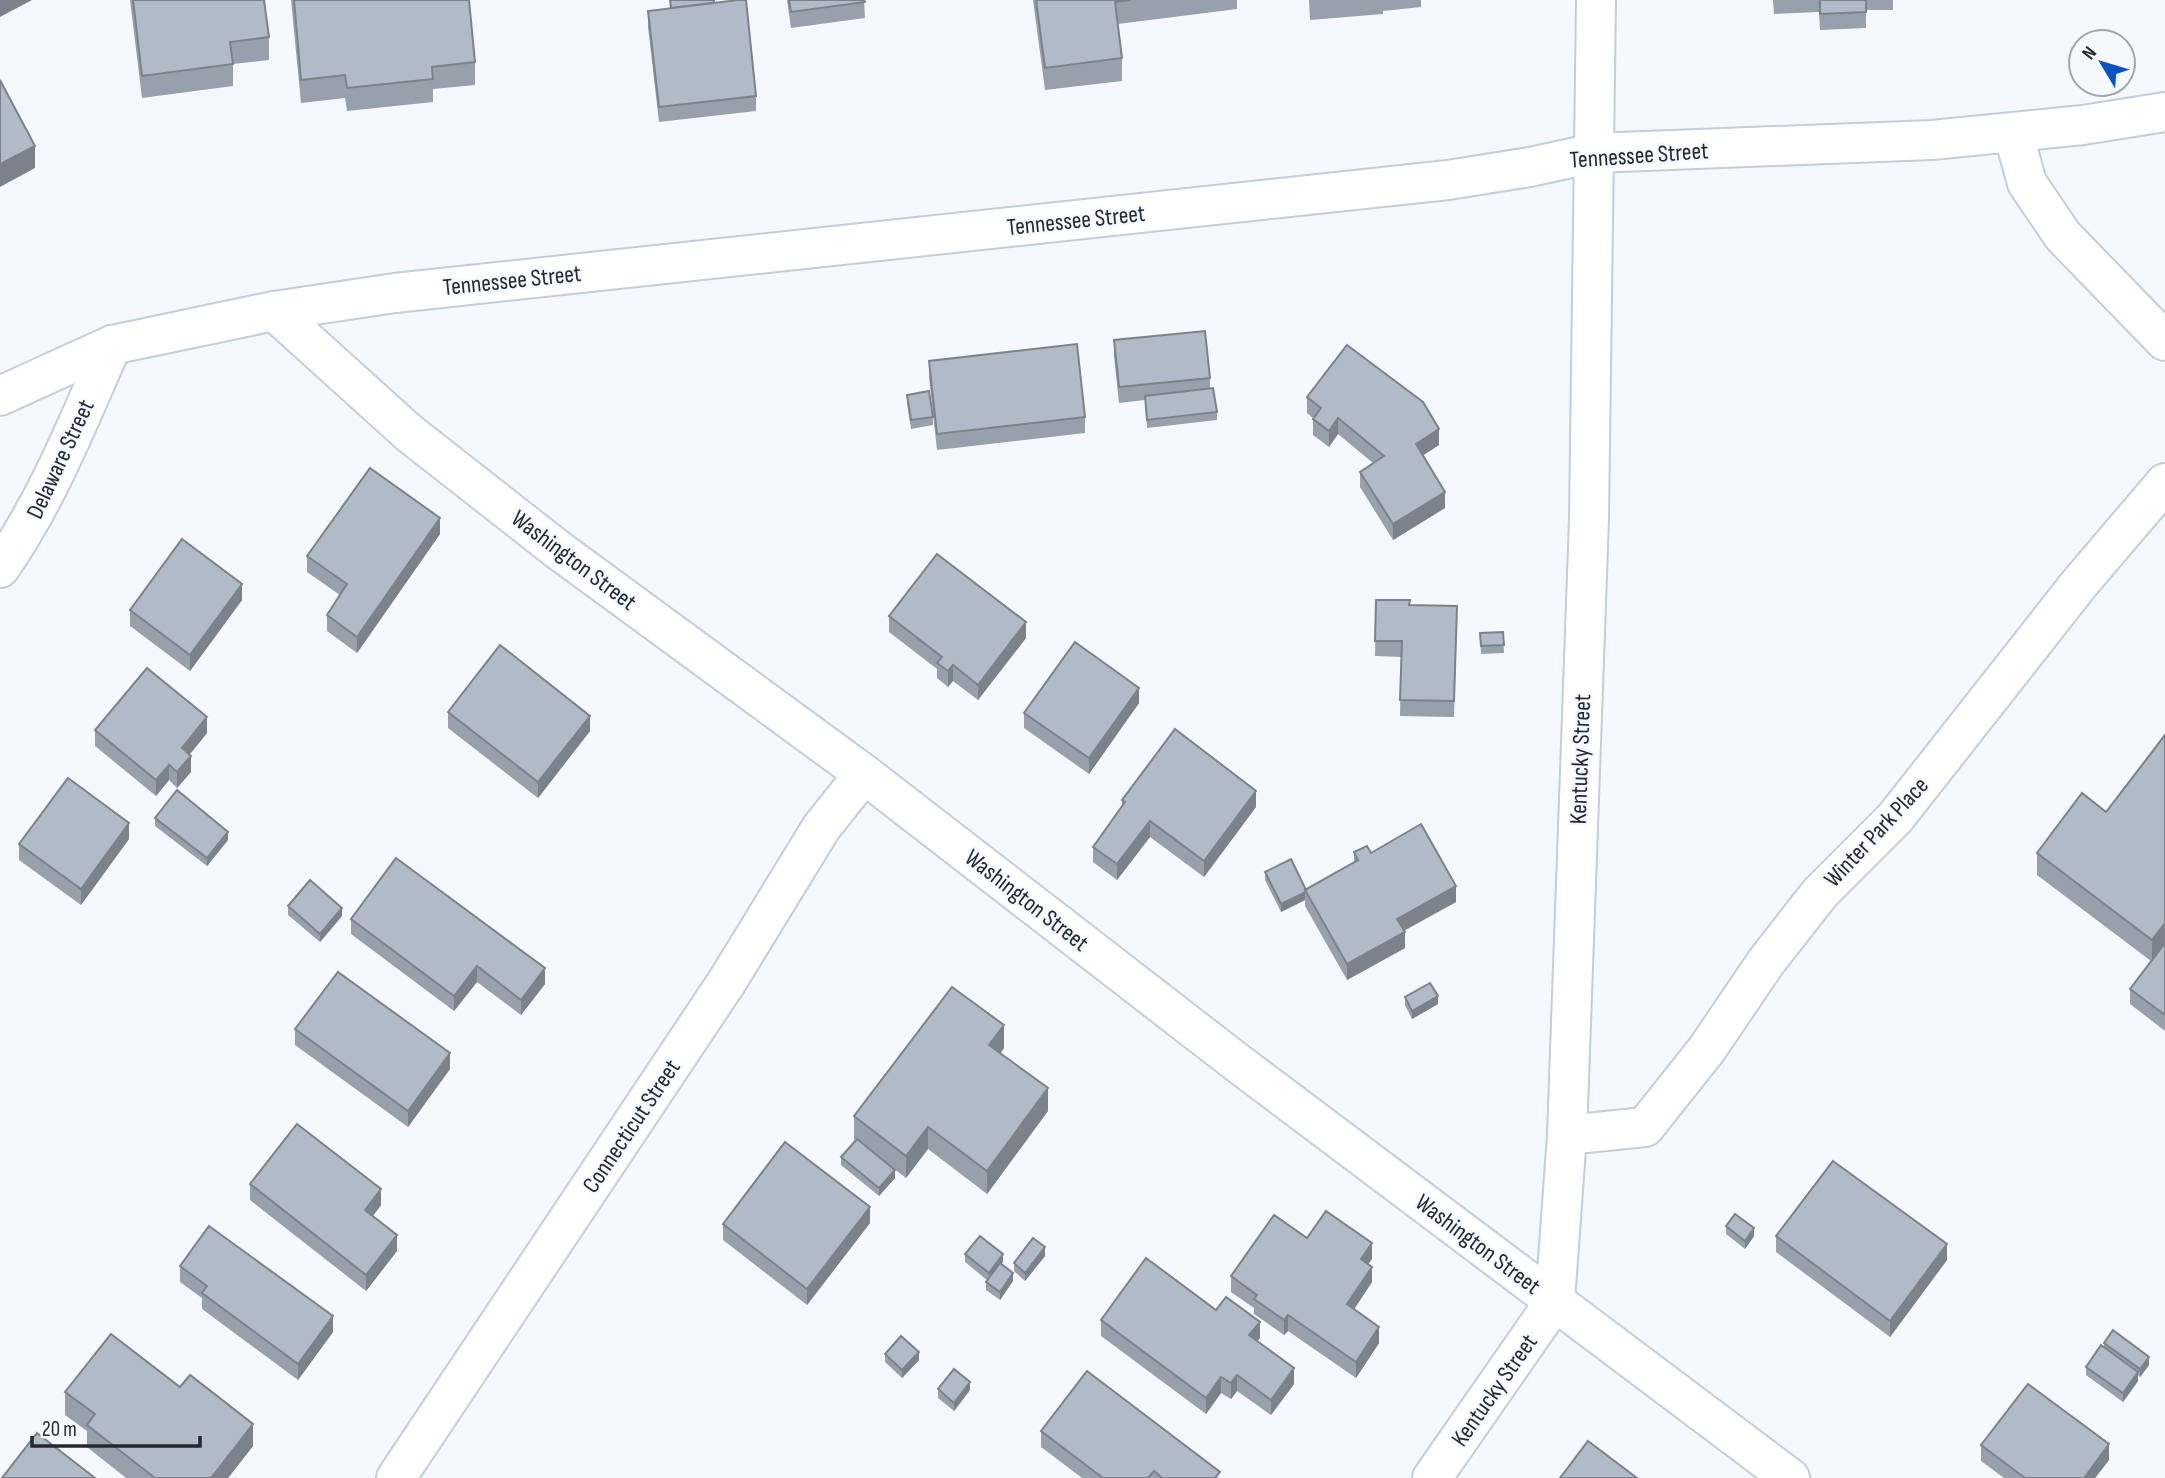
<svg xmlns="http://www.w3.org/2000/svg" width="2165" height="1478" viewBox="0 0 2165 1478" font-family="'Sofia Sans Condensed',sans-serif">
<rect width="100%" height="100%" fill="#f5f9ff"/>
<g fill="none" stroke-linecap="round" stroke-linejoin="round">
<g stroke="#c3cddb" stroke-width="42">
<g id="minor">
<polyline points="2013,132 2027,183 2063,236 2165,341"/>
<polyline points="274,311 409,433 557,549 864,774 1239,1064 1790,1478"/>
<polyline points="0,396 112,345 274,311 395,293 1448,180 1530,167 1594,153 1932,140 2083,125 2165,112"/>
<path d="M 0,568 C 48,499 78,422 112,345"/>
<polyline points="1567,1135 1645,1127 1707,1049 1766,962 1820,893 1895,818 2079,584 2165,483"/>
<polyline points="396,1478 728,980 821,828 864,774"/>
<polyline points="1432,1478 1555,1301 1567,1135 1589,519 1596,0"/>
</g>
</g>
<use href="#minor" stroke="#fff" stroke-width="38"/>
</g>
<g fill="#98a0ab">
<polygon points="130,0 264,0 269,37 269,60 233,64 233,86 142,98"/>
<polygon points="291,0 469,0 475,62 475,85 433,89 433,102 347,111 345,98 301,103"/>
<polygon points="670,0 714,3 756,96 756,111 659,122 648,27 648,11 670,8"/>
<polygon points="787,0 864,0 865,18 791,28"/>
<polygon points="1033,0 1237,0 1237,9 1118,24 1122,58 1122,81 1045,90"/>
<polygon points="1309,0 1421,0 1421,7 1383,11 1383,14 1310,20"/>
<polygon points="1773,0 1893,0 1893,10 1866,10 1866,28 1820,30 1819,12 1774,14"/>
<polygon points="1114,340 1210,378 1210,388 1217,412 1217,420 1147,428 1145,400 1119,403 1114,356"/>
<polygon points="929,361 1085,417 1085,433 937,450 929,377"/>
<polygon points="907,395 933,417 933,425 911,429 907,403"/>
<polygon points="1307,397 1439,445 1423,455 1445,508 1393,540 1360,487 1360,472 1373,463 1338,434 1329,447 1313,435 1313,418 1307,413"/>
<polygon points="440,534 357,653 327,631 327,615 340,595 307,572 307,556"/>
<polygon points="242,600 190,671 130,626 130,610"/>
<polygon points="1376,600 1410,605 1457,621 1454,717 1400,716 1401,657 1375,656"/>
<polygon points="889,616 1026,638 978,700 953,681 948,687 937,678 937,669 889,632"/>
<polygon points="1503,632 1504,653 1481,654 1480,633"/>
<polygon points="1139,703 1089,774 1024,728 1024,713"/>
<polygon points="448,712 590,731 538,798 448,728"/>
<polygon points="95,730 207,733 189,755 191,772 177,788 169,780 156,796 95,746"/>
<polygon points="2165,735 2165,1031 2130,1004 2130,989 2151,961 2037,875 2037,853 2106,812"/>
<polygon points="1122,800 1256,807 1204,877 1150,837 1117,880 1093,862 1093,847 1122,806"/>
<polygon points="155,818 228,840 207,866 155,826"/>
<polygon points="129,839 81,905 19,860 19,844"/>
<polygon points="1354,852 1371,853 1456,902 1404,931 1405,948 1347,980 1305,906 1305,900 1281,912 1265,880 1265,872 1306,890 1354,862"/>
<polygon points="288,906 342,916 320,942 288,915"/>
<polygon points="351,919 545,984 521,1015 477,982 454,1011 351,934"/>
<polygon points="1405,997 1438,1004 1412,1019 1405,1005"/>
<polygon points="295,1029 450,1069 408,1127 295,1045"/>
<polygon points="1004,1048 1001,1053 1048,1111 987,1194 928,1149 906,1178 893,1168 895,1178 879,1196 841,1165 841,1157 856,1140 854,1139 854,1116"/>
<polygon points="250,1184 381,1205 373,1216 397,1251 366,1291 250,1200"/>
<polygon points="870,1223 807,1305 723,1240 723,1224"/>
<polygon points="1726,1226 1754,1236 1745,1249 1726,1234"/>
<polygon points="1776,1236 1947,1260 1890,1337 1776,1252"/>
<polygon points="1307,1238 1372,1259 1368,1264 1372,1282 1354,1309 1379,1343 1356,1378 1288,1331 1284,1335 1254,1314 1254,1308 1231,1292 1231,1276"/>
<polygon points="965,1254 1003,1262 1001,1264 1013,1281 1000,1300 986,1290 986,1282 987,1280 965,1262"/>
<polygon points="1045,1256 1025,1281 1014,1271 1014,1263"/>
<polygon points="180,1266 333,1332 298,1380 202,1309 202,1298 180,1282"/>
<polygon points="1216,1310 1260,1338 1257,1341 1294,1384 1271,1415 1237,1391 1231,1399 1221,1393 1206,1414 1101,1336 1101,1320"/>
<polygon points="2104,1343 2149,1365 2140,1377 2138,1375 2138,1381 2123,1402 2086,1375 2086,1367 2104,1347"/>
<polygon points="885,1354 919,1360 902,1378 885,1362"/>
<polygon points="938,1389 970,1390 954,1411 938,1398"/>
<polygon points="65,1392 253,1446 228,1478 126,1478 87,1447 87,1431 65,1415"/>
<polygon points="1041,1431 1220,1478 1082,1478 1041,1447"/>
<polygon points="1981,1445 2109,1460 2095,1478 2004,1478 1981,1461"/>
</g>
<g fill="#7c828b">
<polygon points="0,0 32,0 0,17"/>
<polygon points="35,146 35,168 0,187 0,164"/>
<polygon points="1338,418 1338,434 1329,447 1329,431"/>
<polygon points="1439,429 1439,445 1416,460 1416,444"/>
<polygon points="1445,492 1445,508 1393,540 1393,524"/>
<polygon points="440,518 440,534 357,653 357,637"/>
<polygon points="242,584 242,600 190,671 190,655"/>
<polygon points="1026,622 1026,638 978,700 978,685"/>
<polygon points="953,665 953,681 948,687 948,671"/>
<polygon points="1139,688 1139,703 1089,774 1089,758"/>
<polygon points="590,716 590,731 538,798 538,782"/>
<polygon points="207,717 207,733 182,764 182,748"/>
<polygon points="191,756 191,772 177,788 177,772"/>
<polygon points="169,765 169,780 156,796 156,780"/>
<polygon points="1256,791 1256,807 1204,877 1204,861"/>
<polygon points="1150,821 1150,837 1117,880 1117,864"/>
<polygon points="129,823 129,839 81,905 81,889"/>
<polygon points="228,832 228,840 207,866 207,858"/>
<polygon points="1456,886 1456,902 1397,934 1397,919"/>
<polygon points="1305,892 1305,900 1281,912 1281,904"/>
<polygon points="342,908 342,916 320,942 320,934"/>
<polygon points="2165,923 2165,946 2152,962 2152,940"/>
<polygon points="1405,932 1405,948 1347,980 1347,964"/>
<polygon points="477,966 477,982 454,1011 454,996"/>
<polygon points="545,968 545,984 521,1015 521,1000"/>
<polygon points="1438,996 1438,1004 1412,1019 1412,1011"/>
<polygon points="1004,1025 1004,1048 989,1067 989,1045"/>
<polygon points="450,1053 450,1069 408,1127 408,1111"/>
<polygon points="1048,1088 1048,1111 987,1194 987,1171"/>
<polygon points="928,1127 928,1149 906,1178 906,1156"/>
<polygon points="895,1170 895,1178 879,1196 879,1188"/>
<polygon points="381,1189 381,1205 365,1226 365,1210"/>
<polygon points="870,1207 870,1223 807,1305 807,1289"/>
<polygon points="1754,1228 1754,1236 1745,1249 1745,1241"/>
<polygon points="397,1235 397,1251 366,1291 366,1275"/>
<polygon points="1372,1243 1372,1259 1361,1274 1361,1259"/>
<polygon points="1947,1244 1947,1260 1890,1337 1890,1321"/>
<polygon points="1045,1247 1045,1256 1025,1281 1025,1273"/>
<polygon points="1003,1254 1003,1262 989,1281 989,1273"/>
<polygon points="1372,1267 1372,1282 1347,1320 1347,1304"/>
<polygon points="1013,1273 1013,1281 1000,1300 1000,1292"/>
<polygon points="1288,1315 1288,1331 1284,1335 1284,1320"/>
<polygon points="333,1316 333,1332 298,1380 298,1364"/>
<polygon points="1260,1322 1260,1338 1249,1351 1249,1335"/>
<polygon points="1379,1327 1379,1343 1356,1378 1356,1362"/>
<polygon points="919,1352 919,1360 902,1378 902,1370"/>
<polygon points="2149,1357 2149,1365 2140,1377 2140,1369"/>
<polygon points="1294,1368 1294,1384 1271,1415 1271,1400"/>
<polygon points="2138,1372 2138,1381 2123,1402 2123,1393"/>
<polygon points="1237,1375 1237,1391 1231,1399 1231,1383"/>
<polygon points="1221,1377 1221,1393 1206,1414 1206,1398"/>
<polygon points="970,1382 970,1390 954,1411 954,1403"/>
<polygon points="253,1424 253,1446 228,1478 211,1478"/>
<polygon points="2109,1444 2109,1460 2095,1478 2084,1478"/>
</g>
<g fill="#b1bac7" stroke="#7c828b" stroke-width="2">
<polygon points="133,0 264,0 269,37 230,42 233,64 142,76"/>
<polygon points="294,0 469,0 475,62 432,67 433,79 347,88 345,75 301,80"/>
<polygon points="670,0 714,0 714,3 671,8"/>
<polygon points="738,0 746,0 756,96 659,107 648,11"/>
<polygon points="789,0 864,0 865,2 791,12"/>
<polygon points="1036,0 1130,0 1115,2 1122,58 1045,68"/>
<polygon points="1820,0 1866,0 1866,12 1820,14"/>
<polygon points="0,80 35,146 0,164"/>
<polygon points="1205,331 1210,378 1119,387 1114,340"/>
<polygon points="1077,344 1085,417 937,434 929,361"/>
<polygon points="1347,345 1423,402 1439,429 1416,444 1445,492 1393,524 1360,472 1384,456 1338,418 1329,431 1313,419 1321,408 1307,397"/>
<polygon points="1213,388 1217,412 1147,420 1145,396"/>
<polygon points="929,391 933,417 911,420 907,395"/>
<polygon points="370,468 440,518 357,637 327,615 347,584 307,556"/>
<polygon points="182,539 242,584 190,655 130,610"/>
<polygon points="937,554 1026,622 978,685 953,665 948,671 937,663 942,657 889,616"/>
<polygon points="1376,600 1410,600 1409,605 1457,606 1454,701 1400,700 1402,641 1375,641"/>
<polygon points="1503,632 1504,645 1481,646 1480,633"/>
<polygon points="1075,642 1139,688 1089,758 1024,713"/>
<polygon points="500,645 590,716 538,782 448,712"/>
<polygon points="147,668 207,717 182,748 191,756 177,772 169,765 156,780 95,730"/>
<polygon points="1175,729 1256,791 1204,861 1150,821 1117,864 1093,847 1125,802 1122,800"/>
<polygon points="2165,735 2165,923 2152,940 2037,853 2082,793 2106,812"/>
<polygon points="68,778 129,823 81,889 19,844"/>
<polygon points="177,790 228,832 207,858 155,818"/>
<polygon points="1421,824 1456,886 1397,919 1405,932 1347,964 1305,890 1358,860 1354,852 1367,846 1371,853"/>
<polygon points="396,858 545,968 521,1000 477,966 454,996 351,919"/>
<polygon points="1291,859 1306,890 1305,890 1306,892 1281,904 1265,872"/>
<polygon points="310,880 342,908 320,934 288,906"/>
<polygon points="2165,943 2165,1015 2130,989"/>
<polygon points="338,972 450,1053 408,1111 295,1029"/>
<polygon points="1430,983 1438,996 1412,1011 1405,997"/>
<polygon points="952,987 1004,1025 989,1045 1048,1088 987,1171 928,1127 906,1156 854,1116"/>
<polygon points="297,1124 381,1189 365,1210 397,1235 366,1275 250,1184"/>
<polygon points="857,1139 895,1170 879,1188 841,1157"/>
<polygon points="785,1142 870,1207 807,1289 723,1224"/>
<polygon points="1833,1161 1947,1244 1890,1321 1776,1236"/>
<polygon points="1326,1211 1372,1243 1361,1259 1372,1267 1347,1304 1379,1327 1356,1362 1288,1315 1284,1320 1254,1299 1257,1295 1231,1276 1274,1215 1307,1238"/>
<polygon points="1735,1214 1754,1228 1745,1241 1726,1226"/>
<polygon points="209,1226 333,1316 298,1364 202,1293 207,1286 180,1266"/>
<polygon points="980,1236 1003,1254 989,1273 965,1254"/>
<polygon points="1033,1238 1045,1247 1025,1273 1014,1263"/>
<polygon points="1146,1258 1216,1310 1226,1297 1260,1322 1249,1335 1294,1368 1271,1400 1237,1375 1231,1383 1221,1377 1206,1398 1101,1320"/>
<polygon points="1000,1263 1013,1273 1000,1292 986,1282"/>
<polygon points="2113,1330 2149,1357 2140,1369 2104,1343"/>
<polygon points="111,1334 180,1387 190,1375 253,1424 211,1478 155,1478 87,1425 95,1414 65,1392"/>
<polygon points="901,1336 919,1352 902,1370 885,1354"/>
<polygon points="2101,1345 2138,1372 2123,1393 2086,1367"/>
<polygon points="954,1369 970,1382 954,1403 938,1389"/>
<polygon points="1087,1371 1220,1472 1215,1478 1162,1478 1154,1471 1148,1478 1103,1478 1041,1431"/>
<polygon points="2028,1384 2109,1444 2084,1478 2025,1478 1981,1445"/>
<polygon points="37,1433 95,1478 2,1478"/>
<polygon points="1588,1441 1637,1478 1560,1478"/>
</g>
<g text-anchor="middle" stroke-width="5" stroke-linejoin="round" paint-order="stroke">
<g font-size="24" fill="#25282e" stroke="#f5f9ff">
<text transform="translate(1639 155) rotate(-4)" y="8">Tennessee Street</text>
<text transform="translate(1076 220) rotate(-6)" y="8">Tennessee Street</text>
<text transform="translate(512 280) rotate(-6)" y="8">Tennessee Street</text>
<text transform="translate(60 459) rotate(-65)" y="8">Delaware Street</text>
<text transform="translate(574 560) rotate(37)" y="8">Washington Street</text>
<text transform="translate(1580 759) rotate(-88)" y="8">Kentucky Street</text>
<text transform="translate(1876 832) rotate(-47)" y="8">Winter Park Place</text>
<text transform="translate(1027 900) rotate(38)" y="8">Washington Street</text>
<text transform="translate(631 1126) rotate(-56)" y="8">Connecticut Street</text>
<text transform="translate(1478 1244) rotate(37)" y="8">Washington Street</text>
<text transform="translate(1494 1390) rotate(-55)" y="8">Kentucky Street</text>
</g>
</g>
<g transform="translate(2102 63) rotate(308)"><circle r="33" fill="#f5f9ff" stroke="#a2a5ab" stroke-width="2"/>
<path d="M0-5L12 26L0 18L-12 26Z" fill="#0855bf"/>
<text y="-10" font-size="19" font-weight="bold" text-anchor="middle" fill="#25282e">N</text>
</g>
<path d="M32 1436v10h168v-10" fill="none" stroke="#25282e" stroke-width="3.5"/>
<text x="42" y="1436" font-size="21" fill="#25282e" stroke="#f5f9ff" stroke-width="5" paint-order="stroke">20 m</text>
</svg>
